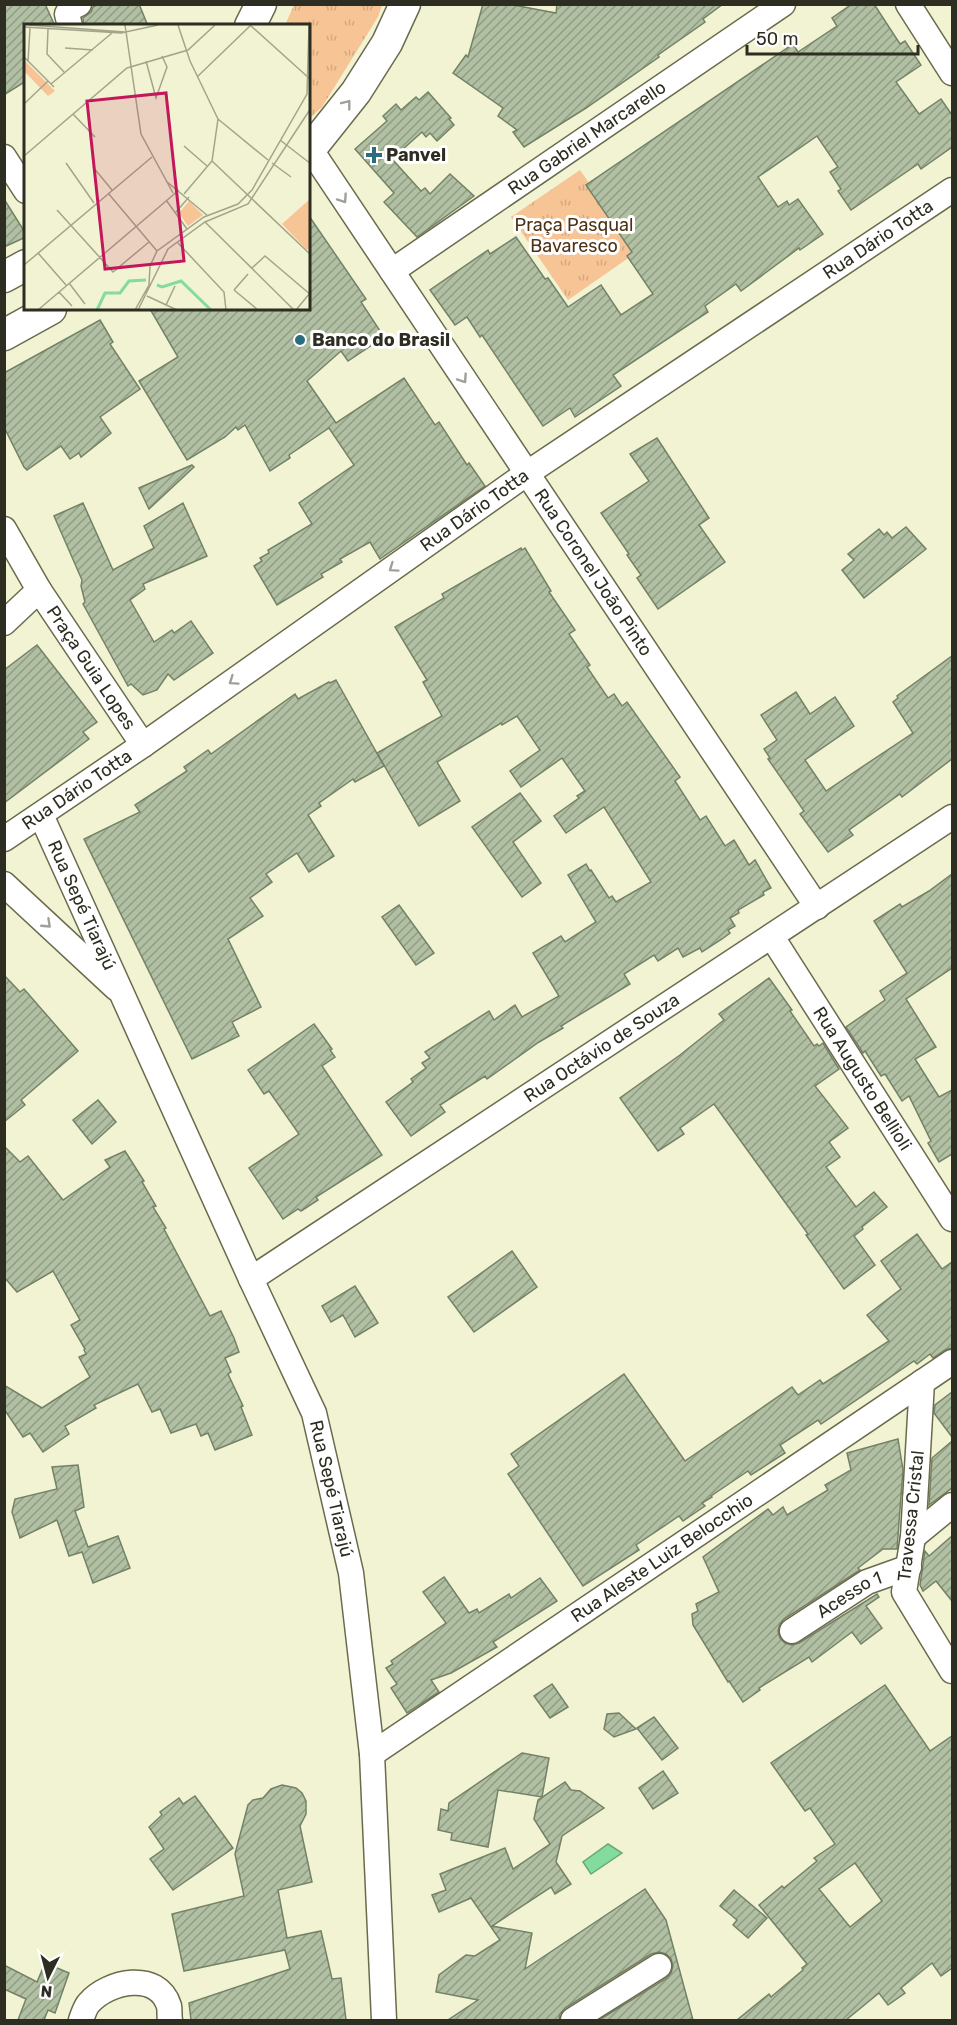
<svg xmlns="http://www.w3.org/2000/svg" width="957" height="2025" viewBox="0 0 957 2025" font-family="Rubik,sans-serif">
<defs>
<pattern id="grass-tufts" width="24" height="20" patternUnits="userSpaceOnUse" patternTransform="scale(1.5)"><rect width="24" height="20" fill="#f7c495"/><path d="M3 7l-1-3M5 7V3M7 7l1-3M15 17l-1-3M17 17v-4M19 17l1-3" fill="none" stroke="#d4a980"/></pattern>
<pattern id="building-hatch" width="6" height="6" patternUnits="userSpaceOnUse" patternTransform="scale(1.5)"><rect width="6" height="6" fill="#b1c0a3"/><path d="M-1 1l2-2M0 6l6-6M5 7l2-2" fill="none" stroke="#909c84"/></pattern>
</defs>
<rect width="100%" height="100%" fill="#f2f3d2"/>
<g fill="url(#grass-tufts)">
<polygon points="294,5 382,5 378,17 322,107 309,119 309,26 285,25"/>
<polygon points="580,170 637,252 568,300 511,217"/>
</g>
<polygon fill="#83dc9e" stroke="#69a878" stroke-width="1.5" points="608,1844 622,1853 591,1874 583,1862"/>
<g fill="url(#building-hatch)" stroke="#738267" stroke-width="1.5" fill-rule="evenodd">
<polygon points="4,4 45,4 55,26 26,26 26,81 4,95"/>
<polygon points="98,4 139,4 148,26 84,26 83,18 91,12 93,7"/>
<polygon points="483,4 508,4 556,13 557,4 723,4 703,19 705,22 658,55 659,57 586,108 524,147 513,132 517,130 498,116 503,108 453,73 466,55 468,57"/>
<polygon points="852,4 874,4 900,44 905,41 921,65 896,82 919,114 941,99 952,115 952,147 921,169 918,164 851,210 838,191 841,189 830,172 838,167 817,136 758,177 778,207 787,201 789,205 798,199 823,234 800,250 799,248 741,291 736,284 705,306 708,312 613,375 621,386 575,417 570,408 543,426 482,335 480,337 467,317 455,325 430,290 488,250 490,254 516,237 545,279 548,278 568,307 601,285 621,315 653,294 627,256 632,252 586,185 793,44 798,52 837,26 832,18"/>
<polygon points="428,92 451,118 449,119 454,125 437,141 430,133 426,137 422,132 392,159 421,191 425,188 430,194 450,174 474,196 417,237 384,202 394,193 355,149 387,121 383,116 396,104 401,110 416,97 419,100"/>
<polygon points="4,199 26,234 26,237 4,247"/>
<polygon points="309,216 366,299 361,302 384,337 348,361 341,351 307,381 336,423 404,378 435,425 439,422 467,465 469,463 485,486 380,559 370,542 340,559 342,562 321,574 323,577 277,605 254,566 262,561 260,558 269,553 268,550 312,524 299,503 354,465 329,428 289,455 290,458 270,471 245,425 238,430 236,427 225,437 187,460 139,381 178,357 150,309 309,309"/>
<polygon points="100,320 113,342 110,344 140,389 100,417 111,433 81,457 79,453 70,459 61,446 27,470 24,467 4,427 4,373"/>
<polygon points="657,438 709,518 699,525 725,562 658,609 637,578 641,575 627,555 629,554 601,513 649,481 630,454"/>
<polygon points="192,465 194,467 149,509 139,488"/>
<polygon points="83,503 113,570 154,548 144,526 183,503 207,556 143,584 145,589 130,600 154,642 172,630 174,633 191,621 213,653 174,680 168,674 157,690 143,695 131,684 128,686 83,604 85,602 81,586 82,580 54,516"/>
<polygon points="906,527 926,549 864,598 842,570 854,560 848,554 879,529 884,535 887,532 892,538"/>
<polygon points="521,548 522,550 525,548 551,591 549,592 575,630 569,634 590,665 587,667 608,698 614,694 622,706 627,702 680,777 675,781 700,820 706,816 725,846 734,840 749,865 755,860 771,888 763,892 764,895 738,910 739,913 730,918 735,926 728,930 730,933 722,939 702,952 700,948 683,957 678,948 658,961 654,955 624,974 630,984 561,1026 563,1028 539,1042 487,1079 485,1076 440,1105 445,1112 411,1136 386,1102 413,1082 411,1079 426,1068 422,1063 430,1058 425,1052 489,1011 494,1020 515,1005 522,1017 559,996 533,953 561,936 565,942 596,922 568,875 586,864 590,871 591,870 609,898 612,896 616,902 651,882 604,807 566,833 554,816 579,798 577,796 585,791 562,758 521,787 510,771 540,750 517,716 502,725 501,723 437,762 460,801 419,826 377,753 442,716 423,682 427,680 395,627 444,598 442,594"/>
<polygon points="37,645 97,722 83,732 89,739 4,803 4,670"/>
<polygon points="952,656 952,759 902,797 900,794 849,830 853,835 828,852 800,814 804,811 768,759 770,758 764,749 777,740 761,715 796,692 810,714 835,697 854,726 805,760 826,791 913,733 893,702 898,698 897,696"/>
<polygon points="336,680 384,766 355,782 353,779 319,803 321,806 308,815 334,856 309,872 297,853 266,874 272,882 250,898 263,916 228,939 261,1007 232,1022 239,1036 192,1059 84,839 140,812 135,805 187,771 184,767 208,750 211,754 295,694 298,699 329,682 330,683"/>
<polygon points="520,793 541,821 513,842 541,883 522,897 472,827"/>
<polygon points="952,874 952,968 906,999 936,1047 915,1059 939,1097 952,1090 952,1154 939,1162 928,1143 931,1141 909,1096 902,1101 885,1074 881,1076 865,1051 863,1053 846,1027 885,1000 880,991 907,973 874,921 900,904 902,907 929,891"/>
<polygon points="399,905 434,953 416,965 382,917"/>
<polygon points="4,975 20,992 24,989 78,1051 21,1100 25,1105 4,1122"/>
<polygon points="769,978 792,1010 790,1011 814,1046 817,1044 819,1046 823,1043 839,1069 815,1086 848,1128 829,1142 840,1157 826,1167 856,1207 874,1192 887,1207 862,1227 863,1229 854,1236 875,1265 844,1289 806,1235 808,1234 714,1104 680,1128 684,1134 658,1151 620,1098 680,1055 724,1020 719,1014"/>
<polygon points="314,1024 332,1049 330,1050 335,1057 322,1066 382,1155 316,1197 318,1200 301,1211 298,1209 283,1219 249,1168 299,1134 269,1091 264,1094 248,1070"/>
<polygon points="98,1100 116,1122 92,1144 73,1120"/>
<polygon points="4,1146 20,1162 28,1156 63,1200 110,1167 105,1160 125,1151 144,1181 142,1182 156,1206 153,1207 166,1228 164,1229 210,1316 221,1311 234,1338 239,1352 225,1358 231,1372 228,1374 243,1406 241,1407 252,1435 215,1450 208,1433 201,1436 196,1424 171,1433 160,1409 152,1412 138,1384 94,1405 96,1408 65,1426 69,1434 43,1452 30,1433 23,1437 4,1409 4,1385 42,1408 90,1377 79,1357 86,1354 84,1350 85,1349 71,1325 80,1320 53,1271 17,1292 4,1277"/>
<polygon points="917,1234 942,1269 952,1262 952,1348 945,1350 933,1358 930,1354 917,1364 914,1361 821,1424 818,1420 780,1445 785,1453 751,1475 748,1471 711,1496 712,1497 702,1503 705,1506 683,1521 679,1516 636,1545 639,1550 583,1586 508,1474 519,1466 511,1454 624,1374 685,1461 792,1387 798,1395 820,1380 823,1384 889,1341 867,1315 901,1289 881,1261"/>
<polygon points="512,1251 537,1287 474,1332 448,1297"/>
<polygon points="355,1286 378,1323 355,1337 343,1315 331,1322 322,1306"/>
<polygon points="952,1392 952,1437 934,1413 935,1405"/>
<polygon points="898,1439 903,1470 897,1549 883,1549 858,1568 860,1570 784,1619 780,1624 778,1631 780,1638 785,1643 792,1645 799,1643 877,1594 879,1597 866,1606 882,1628 861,1644 852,1632 812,1662 809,1657 759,1688 760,1690 743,1702 729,1681 728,1682 693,1625 692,1614 698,1611 696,1604 719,1592 703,1557 768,1509 773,1515 783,1507 787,1515 828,1490 825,1485 851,1470 847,1453"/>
<polygon points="952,1441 952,1488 929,1505 932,1458"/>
<polygon points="78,1465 84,1507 75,1511 88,1547 118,1536 130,1568 93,1583 82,1552 69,1556 57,1520 20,1538 12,1512 15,1499 57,1489 52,1467"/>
<polygon points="952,1536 952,1601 936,1581 923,1591 920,1585 925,1551 929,1556"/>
<polygon points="444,1577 469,1613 477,1609 479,1613 509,1594 511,1598 540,1578 557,1601 493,1642 497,1647 451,1673 431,1680 439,1692 407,1713 391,1688 397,1684 386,1668 393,1664 391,1661 446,1623 423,1592"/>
<polygon points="552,1684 568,1707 550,1718 534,1696"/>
<path d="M 885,1685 L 930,1751 L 952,1736 L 952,1968 L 941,1976 L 932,1963 L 901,1988 L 905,1993 L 888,2005 L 879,1993 L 846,2020 L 737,2020 L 769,1994 L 771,1997 L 803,1970 L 802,1968 L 807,1964 L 759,1905 L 782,1886 L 784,1888 L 817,1861 L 814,1858 L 835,1844 L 810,1808 L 805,1811 L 771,1763 ZM 855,1863 L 882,1901 L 850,1927 L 819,1889 Z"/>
<polygon points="619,1713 636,1729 614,1737 604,1729 607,1714"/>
<polygon points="654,1717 678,1748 662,1760 637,1728"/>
<polygon points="522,1753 549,1758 542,1797 498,1790 488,1847 451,1840 452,1833 438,1830 441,1809 448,1811 449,1803"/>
<polygon points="663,1771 678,1793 653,1809 639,1788"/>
<polygon points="565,1782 571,1790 580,1791 604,1808 562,1836 556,1862 571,1884 555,1894 551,1887 492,1926 532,1933 525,1969 645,1889 666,1920 693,2020 599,2020 667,1978 671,1973 673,1966 671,1959 666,1954 659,1952 651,1954 565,2008 560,2014 559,2020 448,2020 478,2000 436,1992 439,1975 466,1955 475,1956 500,1940 471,1898 439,1912 432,1895 446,1890 440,1874 505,1848 513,1869 550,1844 534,1819 538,1800"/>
<polygon points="282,1785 296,1788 302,1793 306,1801 306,1814 300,1826 312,1882 278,1890 287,1938 321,1931 332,1979 341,1978 346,2020 191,2020 189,2003 290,1969 285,1950 184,1971 172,1914 244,1896 235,1854 248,1805 253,1800 263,1798 271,1789"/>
<polygon points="195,1796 233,1848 173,1890 150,1859 164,1849 149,1827 162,1815 160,1812 179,1798 183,1804"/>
<polygon points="734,1890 767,1918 748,1938 733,1925 737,1920 720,1906"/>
<polygon points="45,1963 69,1973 55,2013 48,2010 44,2020 18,2020 26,1999 4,1989 4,1965 37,1982"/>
</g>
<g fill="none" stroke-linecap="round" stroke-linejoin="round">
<g stroke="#6a6b4d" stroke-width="27">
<g id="minor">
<polyline points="908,4 952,73"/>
<polyline points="70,26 67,14 71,8 79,4"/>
<path id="s1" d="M 311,150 L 817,907"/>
<polyline points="4,157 26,191"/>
<path id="s2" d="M 392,271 L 783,4"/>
<path id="s3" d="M 4,529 L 39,590 L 143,745"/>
<polyline points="4,623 39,590"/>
<path id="s4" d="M 41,815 L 251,1279 L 314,1413 L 351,1573 L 372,1754 L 384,2020"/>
<path id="s5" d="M 4,839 L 143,745 L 526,474 L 952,190"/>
<polyline points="4,884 116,988"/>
<path id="s6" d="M 772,937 L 952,1219"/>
<path id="s7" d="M 251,1279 L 952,817"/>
<polyline points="922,1382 913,1537 904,1592 952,1671"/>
<polyline points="913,1537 952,1505"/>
<path id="s8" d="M 792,1631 L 867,1582 L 909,1567"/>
<path id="s9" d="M 372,1754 L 952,1362"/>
<path d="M 81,2020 C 83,2015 85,2007 89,2003 C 108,1981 158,1970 169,2006 C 170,2010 169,2016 170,2020"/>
<polyline points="573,2020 659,1966"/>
</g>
</g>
<g stroke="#6a6b4d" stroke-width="33">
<g id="major">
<polyline points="250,26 261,4"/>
<polyline points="309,151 356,92 387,43 405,4"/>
<polyline points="4,277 26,265"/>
<polyline points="4,335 51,309"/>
</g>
</g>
<use href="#minor" stroke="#fff" stroke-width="24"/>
<use href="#major" stroke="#fff" stroke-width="30"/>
</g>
<defs><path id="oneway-chevron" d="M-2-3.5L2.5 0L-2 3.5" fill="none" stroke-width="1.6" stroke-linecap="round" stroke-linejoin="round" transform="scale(1.5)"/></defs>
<g stroke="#a0a09b">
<use href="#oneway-chevron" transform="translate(347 104) rotate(-52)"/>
<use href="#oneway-chevron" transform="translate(343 199) rotate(56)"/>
<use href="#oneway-chevron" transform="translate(463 379) rotate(56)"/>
<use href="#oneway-chevron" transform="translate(393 568) rotate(145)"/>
<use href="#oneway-chevron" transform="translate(233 681) rotate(145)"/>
<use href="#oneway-chevron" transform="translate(47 924) rotate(43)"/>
</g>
<g fill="#2b6d7f" stroke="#fff" stroke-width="2">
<path d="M371 146h6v6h6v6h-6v6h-6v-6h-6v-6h6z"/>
<circle cx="300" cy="340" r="6"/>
</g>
<g text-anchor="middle" stroke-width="6" stroke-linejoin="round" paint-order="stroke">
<g font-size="18" fill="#2d2d21" stroke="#fff">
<text dy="6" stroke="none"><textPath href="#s2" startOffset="236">Rua Gabriel Marcarello</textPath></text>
<text dy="6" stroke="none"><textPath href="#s5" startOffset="1060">Rua Dário Totta</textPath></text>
<text dy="6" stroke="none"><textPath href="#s5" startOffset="574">Rua Dário Totta</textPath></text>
<text dy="6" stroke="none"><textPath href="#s1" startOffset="508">Rua Coronel João Pinto</textPath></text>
<text dy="6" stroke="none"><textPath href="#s3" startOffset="164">Praça Guia Lopes</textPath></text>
<text dy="6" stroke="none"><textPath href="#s5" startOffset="88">Rua Dário Totta</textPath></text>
<text dy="6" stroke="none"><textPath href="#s4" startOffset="99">Rua Sepé Tiarajú</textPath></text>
<text dy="6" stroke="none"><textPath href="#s7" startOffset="420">Rua Octávio de Souza</textPath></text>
<text dy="6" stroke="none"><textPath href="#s6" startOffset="168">Rua Augusto Bellioli</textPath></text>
<text dy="6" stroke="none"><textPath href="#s4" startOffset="735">Rua Sepé Tiarajú</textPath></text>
<text transform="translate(911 1516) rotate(-84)" y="6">Travessa Cristal</text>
<text dy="6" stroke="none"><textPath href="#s9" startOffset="350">Rua Aleste Luiz Belocchio</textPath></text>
<text dy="6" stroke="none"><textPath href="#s8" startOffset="68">Acesso 1</textPath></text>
</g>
<g font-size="18" font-weight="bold" fill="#2d2d21" stroke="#fff" text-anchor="start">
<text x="386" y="161">Panvel</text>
<text x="312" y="346">Banco do Brasil</text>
</g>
<g font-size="18" fill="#4f3113" stroke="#fff">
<text x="574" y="231">Praça Pasqual<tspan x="574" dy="21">Bavaresco</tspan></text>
</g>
</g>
<g transform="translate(24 24)">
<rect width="286" height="286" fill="#f2f3d2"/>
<path d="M 0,36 L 31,67 L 24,72 L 0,47 ZM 165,177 L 179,191 L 164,202 L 155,189 Z" fill="#f7c495"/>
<path d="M 286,175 L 286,223 L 283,226 L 258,200 Z" fill="#f7c495"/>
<path fill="none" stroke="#83dc9e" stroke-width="3" d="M 133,261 L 138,263 L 157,257 L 187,286M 73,286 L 81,269 L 96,269 L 105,257 L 122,256"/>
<path fill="none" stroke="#a3a48b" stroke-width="1.5" d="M 5,1 L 101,8M 101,1 L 117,110 L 149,169M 154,1 L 166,37 L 194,95 L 188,137 L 160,170M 226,1 L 286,55M 0,3 L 97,9 L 134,1M 24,5 L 23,30 L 40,48M 41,24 L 69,26M 0,33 L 30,63M 122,37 L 132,74 L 143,43 L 138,32M 4,38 L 6,4M 173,53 L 227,1M 27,60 L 88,9M 0,80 L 24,57M 49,90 L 71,113M 194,95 L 244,136M 256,116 L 287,140M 160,122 L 183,142M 0,132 L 103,44 L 164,26 L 191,1M 188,137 L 287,231M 42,139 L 70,179M 248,139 L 267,153M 69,143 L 88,166M 142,157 L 184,192M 84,169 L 133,227M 142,176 L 163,205M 33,186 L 89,248 L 125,218M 152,188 L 165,173M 181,198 L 270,286M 154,219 L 200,268 L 202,286M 14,229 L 42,261M 0,241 L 128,133M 228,244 L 241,232 L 287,271M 45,259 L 61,280M 210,266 L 234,286M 210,266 L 224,250M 35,268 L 48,282M 123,272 L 153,286M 142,281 L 151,262M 14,286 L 155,166M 111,286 L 125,261 L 126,242 L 133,227 L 180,193 L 214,180 L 228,166 L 283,70 L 285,1M 114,286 L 144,225 L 181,198 L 224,180 L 287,84M 272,286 L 286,269"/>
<path fill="#c2185b" fill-opacity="0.15" stroke="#c2185b" stroke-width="3" d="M 142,69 L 160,237 L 81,245 L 63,77 Z"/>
<rect width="286" height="286" fill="none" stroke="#2d2d21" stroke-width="3"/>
</g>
<rect width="957" height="2025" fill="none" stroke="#2d2d21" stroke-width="12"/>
<g transform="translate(48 1977) rotate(186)" stroke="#ffffff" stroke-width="4.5" paint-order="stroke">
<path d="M0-4.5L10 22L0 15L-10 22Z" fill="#2d2d21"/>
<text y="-9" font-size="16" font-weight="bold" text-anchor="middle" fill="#2d2d21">N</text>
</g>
<path d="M747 45v9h171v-9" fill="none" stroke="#2d2d21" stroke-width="3"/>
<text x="756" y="45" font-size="18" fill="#2d2d21" stroke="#ffffff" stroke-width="4.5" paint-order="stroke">50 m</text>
</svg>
